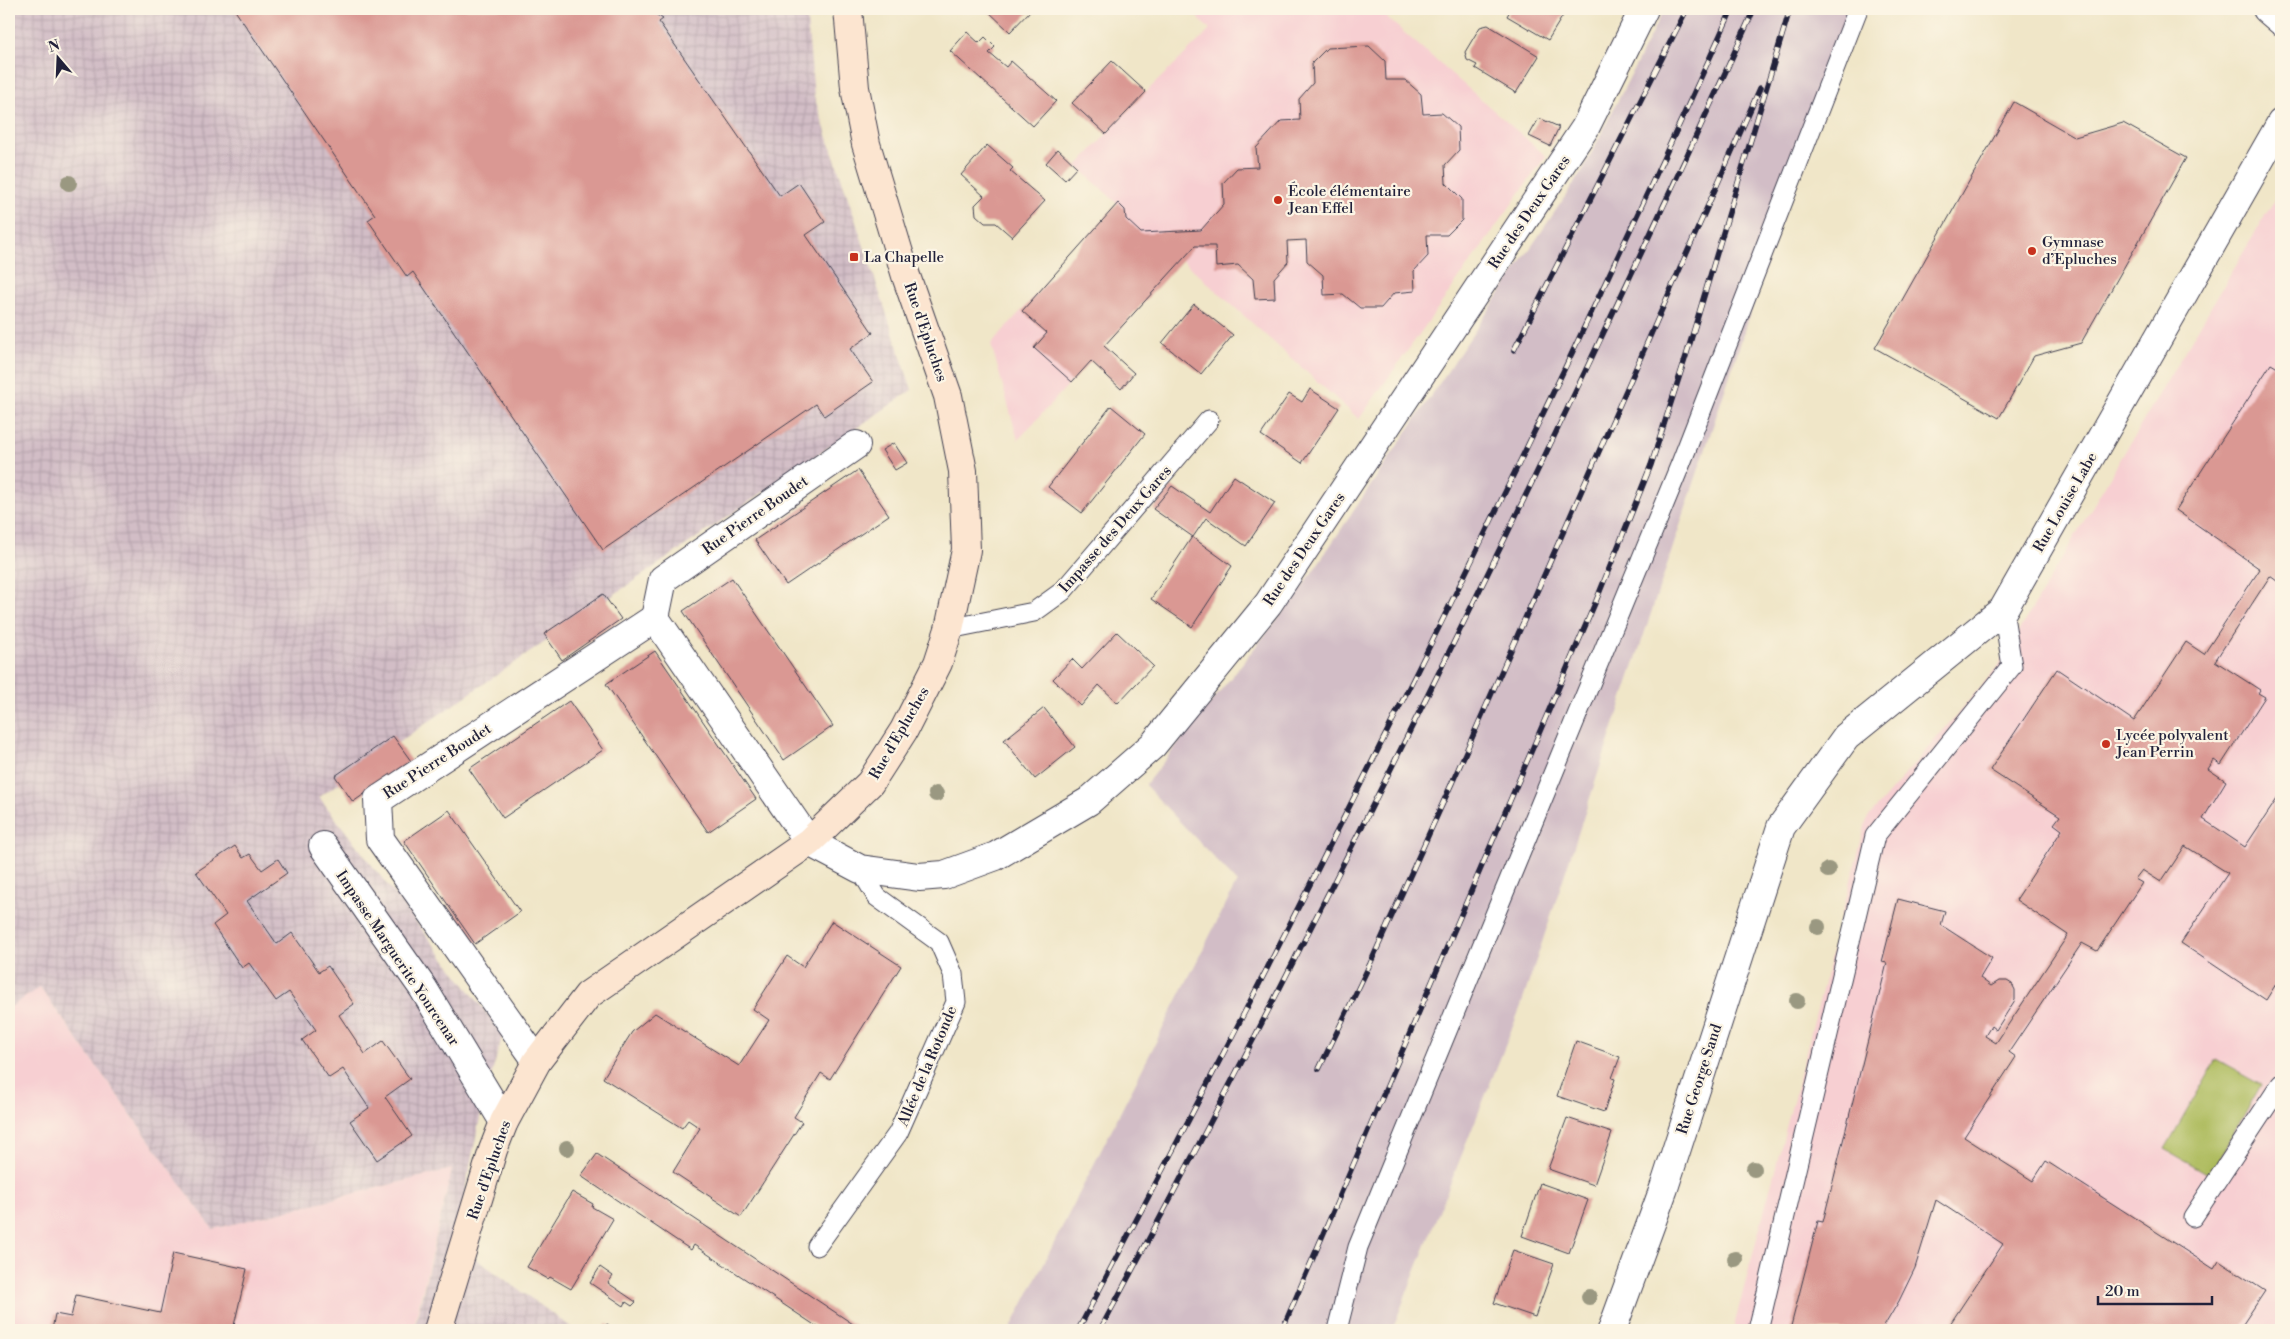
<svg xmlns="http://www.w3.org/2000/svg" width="2290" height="1339" viewBox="0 0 2290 1339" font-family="'Libre Bodoni',serif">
<defs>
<pattern id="industrial-grid" width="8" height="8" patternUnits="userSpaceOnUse" patternTransform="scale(1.25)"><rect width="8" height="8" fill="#d2bdc6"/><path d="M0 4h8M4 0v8" fill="none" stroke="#b4a2ab"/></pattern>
</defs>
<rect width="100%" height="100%" fill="#fcf5e5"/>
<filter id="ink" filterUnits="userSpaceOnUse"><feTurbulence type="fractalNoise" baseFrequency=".02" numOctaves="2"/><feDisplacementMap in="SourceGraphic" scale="10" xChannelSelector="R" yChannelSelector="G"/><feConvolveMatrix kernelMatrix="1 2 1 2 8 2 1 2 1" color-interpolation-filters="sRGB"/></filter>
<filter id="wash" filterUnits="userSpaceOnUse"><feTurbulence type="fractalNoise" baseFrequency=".0096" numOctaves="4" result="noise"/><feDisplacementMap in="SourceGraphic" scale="20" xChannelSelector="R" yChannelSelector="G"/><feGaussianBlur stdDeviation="1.12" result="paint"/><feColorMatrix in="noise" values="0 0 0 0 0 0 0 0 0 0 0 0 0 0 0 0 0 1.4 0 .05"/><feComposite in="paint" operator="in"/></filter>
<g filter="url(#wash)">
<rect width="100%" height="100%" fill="#f0e6c8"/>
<g fill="#f7cfd2">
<polygon points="1189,9 1377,9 1546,156 1359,419 1182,260 1018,440 991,344 1118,204 1077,166 1146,92 1210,30"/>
<polygon points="2281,189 2281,1330 1733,1330 1867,819 1996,669"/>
<polygon points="39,986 213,1229 452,1169 413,1330 9,1330 9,1008"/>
</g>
<polygon fill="url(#industrial-grid)" points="9,9 806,9 814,96 912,390 319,797 503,1034 482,1108 454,1243 575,1330 414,1330 452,1169 213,1229 40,987 9,1008"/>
<polygon fill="#d2bdc6" points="1664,9 1851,9 1521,1006 1392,1330 1010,1330 1237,882 1145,785 1297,595 1583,170"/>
<polygon fill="#adbb5d" stroke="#686e4c" points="2216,1060 2261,1085 2210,1175 2165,1149"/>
<g id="blocks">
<g fill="#da9893">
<polygon points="234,9 648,9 663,19 659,22 780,196 799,183 825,222 806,235 873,333 850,349 873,382 824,416 816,404 603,550 413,272 407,277 368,220 375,215"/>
<polygon points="986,9 1032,9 1010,32"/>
<polygon points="1511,9 1567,9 1548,40 1507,16"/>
<polygon points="1488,25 1539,56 1516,93 1475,68 1477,65 1467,60 1465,52 1480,27"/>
<polygon points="967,32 979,43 985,37 995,47 989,53 1006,67 1011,61 1056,101 1033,126 950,51"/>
<polygon points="1369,46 1385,61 1386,80 1405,80 1421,94 1423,114 1442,113 1458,127 1459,150 1445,165 1446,183 1462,199 1462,220 1447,235 1427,235 1428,256 1414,271 1415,291 1394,293 1381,308 1360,308 1343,294 1324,295 1323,275 1307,261 1306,240 1287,241 1288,262 1274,278 1275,298 1255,299 1253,279 1238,265 1216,267 1215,246 1195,246 1104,346 1134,373 1121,389 1091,361 1072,382 1034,348 1047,333 1022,311 1118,203 1125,210 1126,219 1141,233 1201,230 1224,204 1223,183 1237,168 1258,167 1256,148 1281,121 1300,120 1299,99 1313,83 1312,63 1327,48"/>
<polygon points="1112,61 1146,92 1106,134 1072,103"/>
<polygon points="2014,102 2075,137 2123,123 2186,158 2081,343 2034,356 1999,418 1875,348"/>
<polygon points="1539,118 1559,127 1550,146 1529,136"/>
<polygon points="987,145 1013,168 1010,171 1045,201 1012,237 996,223 985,223 976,215 975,205 984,196 961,175"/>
<polygon points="1058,149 1077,167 1065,180 1046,163"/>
<polygon points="1194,304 1233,335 1201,374 1162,343"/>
<polygon points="2271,364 2281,370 2281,584 2270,576 2215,661 2260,690 2258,693 2265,697 2221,765 2214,760 2208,769 2226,781 2203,819 2245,847 2281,793 2281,976 2266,1000 2181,943 2228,873 2185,846 2161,882 2142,870 2135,879 2142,883 2097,951 2082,943 2009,1052 2016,1057 1964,1137 2033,1181 2046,1161 2214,1269 2219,1261 2265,1291 2239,1330 1946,1330 2003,1244 1936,1200 1915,1268 1899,1301 1882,1330 1790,1330 1818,1221 1823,1222 1887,963 1882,962 1898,899 1945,911 1941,925 1992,958 1980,978 1991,986 1999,981 2007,981 2012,984 2015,990 2015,1000 1996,1030 1991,1026 1985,1036 1996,1043 2068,935 2016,900 2062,830 2054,824 2060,816 1990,770 2057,669 2134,721 2186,642 2204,654 2260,569 2176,510"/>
<polygon points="1310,389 1339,408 1302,463 1261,435 1289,394 1302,402"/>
<polygon points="1111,406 1145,434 1082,513 1048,487"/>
<polygon points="894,443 907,463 895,470 882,450"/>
<polygon points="858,470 889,515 786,585 755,540"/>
<polygon points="1234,476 1275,503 1246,546 1206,518 1193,537 1153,509 1172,486 1210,512"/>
<polygon points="1192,537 1232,566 1192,627 1151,599"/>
<polygon points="732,578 833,726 784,760 683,611"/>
<polygon points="603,594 621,619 562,660 544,634"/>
<polygon points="1117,632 1153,666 1118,703 1099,685 1081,706 1053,679 1072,659 1082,669"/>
<polygon points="655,651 756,799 708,832 606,684"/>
<polygon points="569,701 603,750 503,818 469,769"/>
<polygon points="1044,708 1075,747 1035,779 1004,740"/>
<polygon points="393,736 411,761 353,802 335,776"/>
<polygon points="449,810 520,912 475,944 404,841"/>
<polygon points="235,846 243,858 250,854 262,870 278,859 287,873 247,901 277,944 292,933 319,972 328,966 354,1004 339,1015 365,1054 383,1041 410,1079 385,1097 412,1136 377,1160 350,1121 369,1108 343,1069 329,1078 302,1040 316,1030 289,992 276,1001 249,963 242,968 213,925 226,915 196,872"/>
<polygon points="832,921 901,966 830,1079 821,1073 794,1117 802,1122 741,1217 673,1172 700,1128 688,1120 682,1128 603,1078 632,1032 655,1013 739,1066 769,1020 753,1009 787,956 803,967"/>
<polygon points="1576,1041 1620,1057 1612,1078 1615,1079 1604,1112 1557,1096"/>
<polygon points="1567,1118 1612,1133 1594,1185 1548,1169"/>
<polygon points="597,1154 862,1330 822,1330 694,1245 691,1250 581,1176"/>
<polygon points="1540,1183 1588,1200 1569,1253 1522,1236"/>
<polygon points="572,1192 593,1204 592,1207 613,1219 571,1289 550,1277 548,1279 527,1267"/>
<polygon points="1513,1250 1554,1264 1535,1317 1494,1303"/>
<polygon points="173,1253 247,1269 233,1330 52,1330 55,1314 71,1317 76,1295 160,1313"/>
<polygon points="600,1267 613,1276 608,1283 636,1302 632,1306 626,1302 624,1306 590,1283"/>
<polygon points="607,1324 617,1330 602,1330"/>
</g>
</g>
</g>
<g filter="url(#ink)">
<use href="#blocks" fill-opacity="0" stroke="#413f50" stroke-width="1"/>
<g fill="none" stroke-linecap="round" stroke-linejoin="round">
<g stroke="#413f50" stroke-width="21">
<g id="lane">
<polyline points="949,629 1034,612 1063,591 1209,420"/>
<polyline points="2193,1217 2281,1084"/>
<polyline points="817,1246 898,1133 956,1002 953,974 939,942 877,897 860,869"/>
<polyline points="1337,1330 1358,1247 1681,463 1858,9"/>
<polyline points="1758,1330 1875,836 2012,666 2003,610"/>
</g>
</g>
<g stroke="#413f50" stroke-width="30">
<g id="street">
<polyline points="2267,9 2281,21"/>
<polyline points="655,618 663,579 856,445"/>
<polyline points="323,846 423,988 504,1122"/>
<polyline points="537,1061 380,839 378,800 655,618 809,842 860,869 919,877 944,875 996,856 1089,801 1153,745 1268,604 1585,128 1644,9"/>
<polyline points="1612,1330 1664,1188 1781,827 1846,737 2003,610 2281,123"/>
</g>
</g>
<g stroke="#413f50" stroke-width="30">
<polyline id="secondary" points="438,1330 493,1150 504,1122 537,1061 588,995 809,842 870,783 904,730 938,663 949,629 966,550 963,471 948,396 906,276 866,144 855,88 848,9"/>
</g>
<use href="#lane" stroke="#fff" stroke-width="19"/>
<use href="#street" stroke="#fff" stroke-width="28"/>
<use href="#secondary" stroke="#fce5d0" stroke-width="28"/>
<g stroke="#22223b" stroke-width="5.5">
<g id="rail">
<polyline points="1514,350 1687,9"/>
<polyline points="1319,1069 1370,964 1456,774 1760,88"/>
<path d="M 1078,1330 C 1309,896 1529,457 1732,9"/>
<path d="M 1100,1330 C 1242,1067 1377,800 1508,532 C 1592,358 1675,185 1754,9"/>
<polyline points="1282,1330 1596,601 1651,465 1687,353 1790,9"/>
</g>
</g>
<use href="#rail" stroke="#fcf5e5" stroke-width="4" stroke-dasharray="11" stroke-linecap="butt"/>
</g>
<g fill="#9a9881">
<circle cx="69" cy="183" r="8"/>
<circle cx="936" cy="794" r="8"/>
<circle cx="1828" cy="870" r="8"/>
<circle cx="1818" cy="927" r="8"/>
<circle cx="1797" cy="1001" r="8"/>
<circle cx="567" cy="1148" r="8"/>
<circle cx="1754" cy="1169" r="8"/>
<circle cx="1735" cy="1259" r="8"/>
<circle cx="1589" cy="1297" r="8"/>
</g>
</g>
<g fill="#c8321e" stroke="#fcf5e5" stroke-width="2">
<circle cx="1278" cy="200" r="5"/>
<circle cx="2032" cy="251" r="5"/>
<rect x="849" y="252" width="10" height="10" rx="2.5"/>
<circle cx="2106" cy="744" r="5"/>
</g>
<g text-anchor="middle" stroke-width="4.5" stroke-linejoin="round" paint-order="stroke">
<g font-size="15" fill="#22223b" stroke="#fcf5e5" text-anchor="start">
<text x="1288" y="196">École élémentaire<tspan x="1288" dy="17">Jean Effel</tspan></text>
<text x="2042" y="247">Gymnase<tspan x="2042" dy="17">d’Epluches</tspan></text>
<text x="864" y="262">La Chapelle</text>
<text x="2116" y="740">Lycée polyvalent<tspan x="2116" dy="17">Jean Perrin</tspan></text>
</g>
<g font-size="15" fill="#22223b" stroke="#fcf5e5">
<text transform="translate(1529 212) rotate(-56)" y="5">Rue des Deux Gares</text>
<text transform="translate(926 332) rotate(71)" y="5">Rue d'Epluches</text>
<text transform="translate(2065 502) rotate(-60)" y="5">Rue Louise Labe</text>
<text transform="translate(755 515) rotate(-35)" y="5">Rue Pierre Boudet</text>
<text transform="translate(1115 529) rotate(-49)" y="5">Impasse des Deux Gares</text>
<text transform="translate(1304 549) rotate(-56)" y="5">Rue des Deux Gares</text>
<text transform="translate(899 733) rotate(-60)" y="5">Rue d'Epluches</text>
<text transform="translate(437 761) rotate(-33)" y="5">Rue Pierre Boudet</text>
<text transform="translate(398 958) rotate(56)" y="5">Impasse Marguerite Yourcenar</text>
<text transform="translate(927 1066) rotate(-67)" y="5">Allée de la Rotonde</text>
<text transform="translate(1699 1079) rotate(-72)" y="5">Rue George Sand</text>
<text transform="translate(489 1170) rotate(-71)" y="5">Rue d'Epluches</text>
</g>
</g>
<rect width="2290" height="1339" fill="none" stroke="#fcf5e5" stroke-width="30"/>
<g transform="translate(58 58) rotate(341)" stroke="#fcf5e5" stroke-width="4" paint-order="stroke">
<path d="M0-4L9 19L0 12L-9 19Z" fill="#22223b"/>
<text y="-8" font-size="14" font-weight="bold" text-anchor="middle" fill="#22223b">N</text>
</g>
<path d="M2098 1296v8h114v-8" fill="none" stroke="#22223b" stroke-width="2.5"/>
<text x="2105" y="1296" font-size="15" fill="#22223b" stroke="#fcf5e5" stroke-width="4" paint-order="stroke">20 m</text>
</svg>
